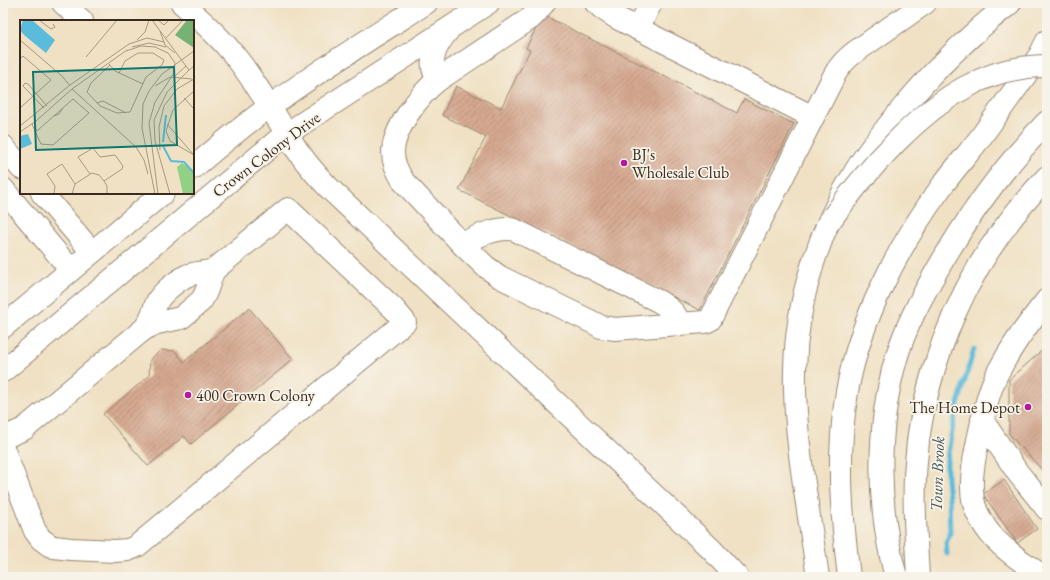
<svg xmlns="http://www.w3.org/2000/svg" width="1050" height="580" viewBox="0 0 1050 580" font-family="'EB Garamond',serif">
<defs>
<pattern id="building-hatch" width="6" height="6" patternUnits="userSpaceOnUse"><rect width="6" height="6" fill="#d6a991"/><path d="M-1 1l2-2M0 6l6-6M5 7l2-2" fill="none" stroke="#af8a76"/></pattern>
</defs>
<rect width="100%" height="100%" fill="#f7f3e8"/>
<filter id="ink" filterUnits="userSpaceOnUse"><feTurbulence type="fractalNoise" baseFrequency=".025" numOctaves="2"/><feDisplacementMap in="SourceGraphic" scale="8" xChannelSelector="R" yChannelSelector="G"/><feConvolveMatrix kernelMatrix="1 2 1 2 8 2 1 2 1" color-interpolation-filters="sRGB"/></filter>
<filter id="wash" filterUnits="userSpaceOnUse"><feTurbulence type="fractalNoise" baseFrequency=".012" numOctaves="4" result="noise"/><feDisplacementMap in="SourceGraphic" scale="16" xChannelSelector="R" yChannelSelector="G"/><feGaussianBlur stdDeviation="0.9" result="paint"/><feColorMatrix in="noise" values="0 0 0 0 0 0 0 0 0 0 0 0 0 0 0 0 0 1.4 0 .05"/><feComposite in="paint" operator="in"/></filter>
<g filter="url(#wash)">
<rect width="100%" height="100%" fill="#f0e1c4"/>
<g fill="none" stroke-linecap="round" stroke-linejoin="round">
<polyline stroke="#5bbbda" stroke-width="5" points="947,554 946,543 950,533 949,498 947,480 947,460 950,441 956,411 974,349"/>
</g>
<g id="blocks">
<g fill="url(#building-hatch)">
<polygon points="543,15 737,113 744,99 794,124 700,310 459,190 486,137 442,115 456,86 501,108 530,50 526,48"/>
<polygon points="249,308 293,359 191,444 184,436 148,466 103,414 149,376 150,360 161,350 175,351 184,362"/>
<polygon points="1047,346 1047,475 1009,434 1009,380"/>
<polygon points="1004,480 1037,529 1017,543 983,494"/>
</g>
</g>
</g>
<g filter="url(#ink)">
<use href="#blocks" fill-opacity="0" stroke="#968671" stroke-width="1"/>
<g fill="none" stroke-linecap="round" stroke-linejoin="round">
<g stroke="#968671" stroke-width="24">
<g id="minor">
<polyline points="63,3 82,21"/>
<path d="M 182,3 C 202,21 222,39 238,60 C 256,83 271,109 287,134"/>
<path d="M 544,3 L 536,13 L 531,18 L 438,80 C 420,94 393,129 393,153 C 393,164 398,173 404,182 L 463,245 L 485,266 L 500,277 L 596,324 L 601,327 L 615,329 L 705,322 L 710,320 L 835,74 C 840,65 847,58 855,52 L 925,3"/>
<polyline points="596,3 603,9 617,18 813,117"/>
<polyline points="638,29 651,3"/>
<path d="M 438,80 C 427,63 435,46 447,32"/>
<polyline points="3,146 21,168"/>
<path d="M 193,168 C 218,147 242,126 269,107 C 319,70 373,37 426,3"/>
<polyline points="3,189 71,270"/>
<polyline points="42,193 92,252"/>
<path d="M 463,245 C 473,236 502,226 515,230 L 660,302 C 669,308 677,313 679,324"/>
<polyline points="3,327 163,193"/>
<path d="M 144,329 C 151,321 153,311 157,302 C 161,293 177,281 186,276 C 195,272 205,273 214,270"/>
<polyline points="3,371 277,141 297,127 488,3"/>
<polyline points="982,420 1018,473 1047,509"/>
<path d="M 3,438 L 24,429 L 144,329 L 157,323 L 181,318 L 201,301 C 208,292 209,280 214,270 L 288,209 L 394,309 L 405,322 L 137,546 L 128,550 L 115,551 L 71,549 L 54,547 L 49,545 L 41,539 L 35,531 L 3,448"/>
<path d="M 1043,577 C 1021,560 994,545 981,520 C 975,510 972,500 972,488 C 971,472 975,456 978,440 C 984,414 988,388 1002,365 C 1014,342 1031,320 1047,300"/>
</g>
</g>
<g stroke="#968671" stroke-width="24">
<g id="highway">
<path d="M 287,134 C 299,155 313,172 330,189 L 711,549 L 737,577"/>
<path d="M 818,577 C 813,544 808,510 803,477 C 798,442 794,406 795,370 C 796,300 819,230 856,170 C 870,147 888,126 905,105 C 936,68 972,33 1010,3"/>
<path d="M 849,577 C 842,519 837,464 845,405 C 855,328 896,249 942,186 C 955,168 970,152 983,134 C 1002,108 1021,81 1040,55 L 1047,41"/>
<path d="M 896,577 C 877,507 876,429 896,359 C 905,328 920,300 936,272 C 967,217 1003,167 1047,122"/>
<path d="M 918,577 C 916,536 912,494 917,452 C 919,424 926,396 934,369 C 957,294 993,234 1047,177"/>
</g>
</g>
<use href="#minor" stroke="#fff" stroke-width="22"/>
<use href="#highway" stroke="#fff" stroke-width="22"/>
<g stroke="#968671" stroke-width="24" stroke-linecap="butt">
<path id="highway-bridge" d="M 827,225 C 848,195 871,167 897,141 C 939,99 985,66 1047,66"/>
</g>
<use href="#highway-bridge" stroke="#fff" stroke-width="22"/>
</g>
</g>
<g fill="#b5179e" stroke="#f7f3e8" stroke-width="1.5">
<circle cx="624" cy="163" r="4"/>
<circle cx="188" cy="395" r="4"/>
<circle cx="1028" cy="407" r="4"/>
</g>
<g text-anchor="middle" stroke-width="3.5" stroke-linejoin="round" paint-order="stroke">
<g font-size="16" fill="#3b2a1e" stroke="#f7f3e8">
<text transform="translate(266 154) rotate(-37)" y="6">Crown Colony Drive</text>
</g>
<g font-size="16" fill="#3b2a1e" stroke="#f7f3e8" text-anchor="start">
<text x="632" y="160">BJ's<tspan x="632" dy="18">Wholesale Club</tspan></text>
<text x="196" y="401">400 Crown Colony</text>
<text x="1020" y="413" text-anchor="end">The Home Depot</text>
</g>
<g font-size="17" font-style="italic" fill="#455656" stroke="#f7f3e8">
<text transform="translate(937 474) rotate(-88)" y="6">Town Brook</text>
</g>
</g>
<g transform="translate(20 20)">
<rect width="174" height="174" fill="#f0e1c4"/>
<path d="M 167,0 L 174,0 L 174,28 L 155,15 Z" fill="#75b273"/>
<path d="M 162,143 L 174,151 L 174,174 L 163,174 L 157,147 Z" fill="#92d086"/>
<path d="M 3,0 L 12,0 L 35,20 L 26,33 L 4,15 L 0,10 ZM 8,114 L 12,124 L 0,129 L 0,116 Z" fill="#5bbbda"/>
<path fill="none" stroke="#5bbbda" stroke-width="2" d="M 143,122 L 146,95M 143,126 L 151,141 L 164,142 L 174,153"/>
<path fill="none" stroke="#a89882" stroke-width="1" d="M 19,0 L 31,9 L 35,7 L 33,4M 132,0 L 166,46 L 169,50 L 174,46M 138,0 L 144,5 L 149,0M 140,11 L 145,25 L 155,33M 146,18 L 163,0M 0,20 L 42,56 L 50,66M 117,20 L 125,12 L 129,0M 112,27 L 129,23 L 146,27M 106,31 L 121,26 L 135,27 L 148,33 L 155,43 L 154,53 L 135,82 L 129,103 L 138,174M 66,37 L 97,0M 0,39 L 3,36 L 31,60 L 0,88M 89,44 L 95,51 L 123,64M 90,45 L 71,63 L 67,72 L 80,86 L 97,93 L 110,92 L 126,57 L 142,45 L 144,40 L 133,33 L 118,33 L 105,41 L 99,53M 154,57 L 166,46M 8,64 L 5,63 L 3,66 L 24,88M 8,64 L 27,86M 135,66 L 150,57 L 172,59M 52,69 L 116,127 L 124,140 L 128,154M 174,71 L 153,90 L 146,111 L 150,121 L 174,135M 164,78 L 174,89M 77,83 L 83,81 L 106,93M 34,96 L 39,94 L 43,88M 12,104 L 15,111 L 18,110 L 53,79 L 69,93 L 33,125 L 21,124 L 15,111M 147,104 L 174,135M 0,106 L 50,65 L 109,24 L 127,18 L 144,22M 0,112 L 16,101 L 52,69 L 107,30M 140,130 L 139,107 L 144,86 L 157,69 L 174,59M 70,154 L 58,137 L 73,128 L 80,137 L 95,135 L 103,146 L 102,149 L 84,161M 34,174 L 35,166 L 27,154 L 42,144 L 55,164M 52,174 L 55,164 L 72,153 L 79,155 L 84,161 L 87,166 L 87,174M 135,174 L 122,108 L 123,84 L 129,71 L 142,54 L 174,31M 150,174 L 135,121 L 134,100 L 147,72 L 169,50"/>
<path fill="#0f766e" fill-opacity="0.15" stroke="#0f766e" stroke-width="2" d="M 154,47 L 157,125 L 16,130 L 13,52 Z"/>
<rect width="174" height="174" fill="none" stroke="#3b2a1e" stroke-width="2"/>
</g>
<rect width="1050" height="580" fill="none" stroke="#f7f3e8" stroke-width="16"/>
</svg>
